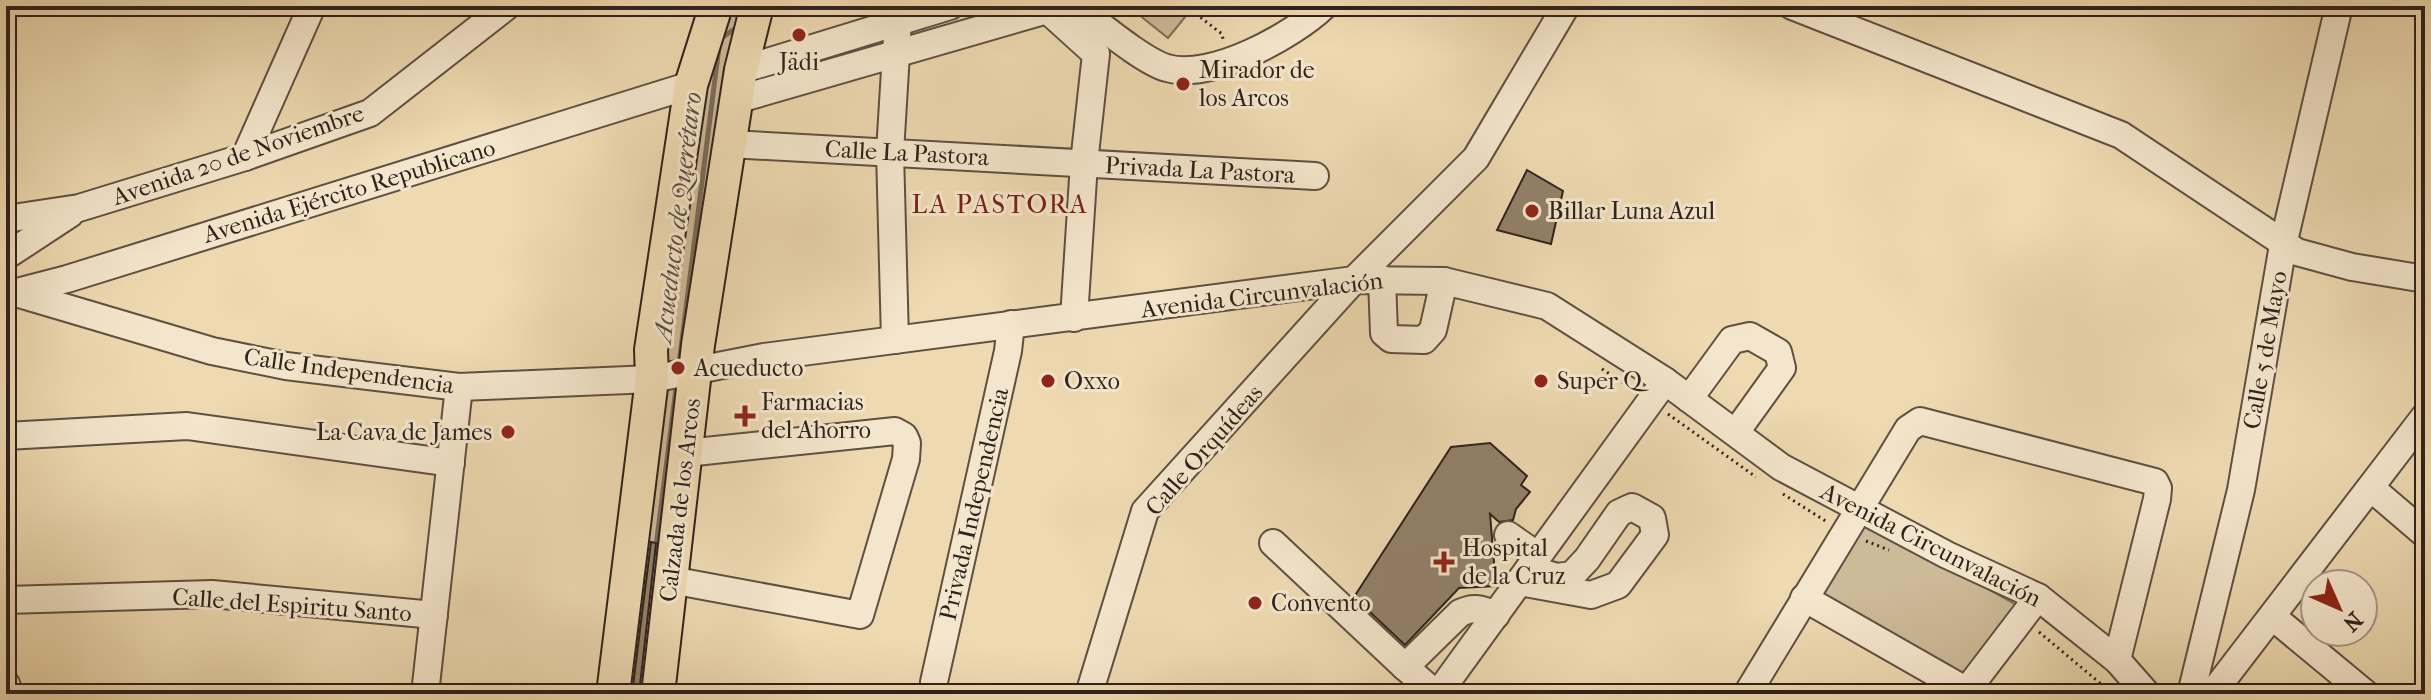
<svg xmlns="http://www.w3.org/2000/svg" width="2431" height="700" viewBox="0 0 2431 700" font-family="'IM FELL French Canon',serif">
<rect width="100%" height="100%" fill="#eed9b1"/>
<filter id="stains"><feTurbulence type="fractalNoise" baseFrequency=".0025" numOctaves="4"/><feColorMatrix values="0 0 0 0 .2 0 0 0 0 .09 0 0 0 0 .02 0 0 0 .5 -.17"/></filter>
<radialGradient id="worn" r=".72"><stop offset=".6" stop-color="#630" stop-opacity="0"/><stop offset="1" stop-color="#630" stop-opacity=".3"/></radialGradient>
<g fill="#cdba98" stroke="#7e6e5a" stroke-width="2">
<polygon points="728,6 747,6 651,694 622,694 670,286 707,69"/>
<polygon points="1128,6 1194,6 1168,38"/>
<polygon points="1852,519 1940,562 2027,611 1967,691 1804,598"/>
</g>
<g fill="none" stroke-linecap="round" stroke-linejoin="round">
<g stroke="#7a6b57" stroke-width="5">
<polyline points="679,364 720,39 739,26"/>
<polyline points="655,554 677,381"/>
</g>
</g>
<g fill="#928169" stroke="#2e221c" stroke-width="2">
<polygon points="1527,170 1563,191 1551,244 1497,230"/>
<polygon points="1490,443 1527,476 1521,485 1530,492 1516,509 1513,520 1499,522 1490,514 1496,586 1459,588 1405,645 1354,597 1451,447"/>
<polygon points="651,542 656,543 639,694 632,694"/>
</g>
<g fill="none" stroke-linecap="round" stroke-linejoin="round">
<g stroke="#5e5041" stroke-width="30">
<g id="minor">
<polyline points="1043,6 1096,54 1084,163 1074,318"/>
<path d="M 1075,6 C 1097,22 1144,62 1167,68 C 1210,81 1293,36 1324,6"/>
<polyline points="1792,6 2121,135 2297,252 2352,267 2425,279"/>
<polyline points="741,70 950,6"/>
<polyline points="736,100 1047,10"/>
<polyline points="730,144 1315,176"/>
<polyline points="245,157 312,6"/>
<polyline points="6,219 79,208 245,157 370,113 507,6"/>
<polyline points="6,256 70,214"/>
<polyline points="1382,279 1384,333 1391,339 1424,340 1433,330 1444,281"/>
<polyline points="6,290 212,351 286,366 459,387 652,379 764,357 1354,280 1444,281 1547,306 1665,381 1781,467 1947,555 2038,597 2117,660 2147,694"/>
<polyline points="13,293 67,279 691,85"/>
<polyline points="895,340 890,152 898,21"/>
<polyline points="1689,399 1732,340 1750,336 1778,352 1782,368 1736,432"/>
<polyline points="6,436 187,426 451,463"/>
<polyline points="2371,488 2425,534"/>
<polyline points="1508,535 1538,556"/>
<polyline points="1273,543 1405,667"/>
<polyline points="671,580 860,615 906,459 907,443 904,436 895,431 686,453"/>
<polyline points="1520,582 1591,595 1618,585 1655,535 1652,518 1632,507 1619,513 1587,559 1572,575 1557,577 1529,569"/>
<polyline points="1804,598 1967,691"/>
<polyline points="6,600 212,594 434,615"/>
<polyline points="2273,617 2366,694"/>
<polyline points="934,682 1008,351 1011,324"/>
<polyline points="6,684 10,694"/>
<polyline points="425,694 459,387"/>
<polyline points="1089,694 1145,511 1354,280 1476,158 1566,6"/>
<path d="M 1436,694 L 1405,667 L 1460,613 C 1474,606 1482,609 1496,615"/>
<polyline points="1438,694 1665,381"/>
<polyline points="1747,694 1908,429 1920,421 2155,482 2158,488 2157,499 2117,660"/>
<polyline points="1964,694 2038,597"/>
<polyline points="2191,694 2241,490 2283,245 2339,6"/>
<polyline points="2212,694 2425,416"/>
</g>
</g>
<g stroke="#2e221c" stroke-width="36">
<g id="major">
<polyline points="613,694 652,379 651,350 691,85 716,6"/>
<polyline points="658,694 698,345 741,70 757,6"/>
</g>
</g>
<g stroke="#2e221c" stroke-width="3" stroke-dasharray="2 4" stroke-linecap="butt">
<polyline points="1191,10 1222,34 1223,39"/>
<polyline points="1602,369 1633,389"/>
<polyline points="1668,414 1756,477"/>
<polyline points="1783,494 1827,522"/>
<polyline points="1866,541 1889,550"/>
<polyline points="2039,632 2113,694"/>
</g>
<use href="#minor" stroke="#f4e6cc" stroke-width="26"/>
<use href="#major" stroke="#eed9b1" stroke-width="32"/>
</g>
<g fill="#8f2418" stroke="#f4e6cc" stroke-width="3">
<circle cx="799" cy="35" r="8"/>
<circle cx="1183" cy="84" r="8"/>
<circle cx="1532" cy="211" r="8"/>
<circle cx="678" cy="368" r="8"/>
<circle cx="1048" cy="381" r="8"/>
<circle cx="1541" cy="381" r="8"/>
<path d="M741 404h8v8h8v8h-8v8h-8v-8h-8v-8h8z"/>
<circle cx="508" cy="432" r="8"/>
<path d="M1440 550h8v8h8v8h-8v8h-8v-8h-8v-8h8z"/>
<circle cx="1255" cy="603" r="8"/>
</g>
<g text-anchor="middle" stroke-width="6" stroke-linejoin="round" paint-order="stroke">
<g font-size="24" fill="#2e221c" stroke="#f4e6cc" text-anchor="start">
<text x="799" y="70" text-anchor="middle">Jädi</text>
<text x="1199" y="78">Mirador de<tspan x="1199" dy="28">los Arcos</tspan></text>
<text x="1548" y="219">Billar Luna Azul</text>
<text x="694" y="376">Acueducto</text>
<text x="1064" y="389">Oxxo</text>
<text x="1557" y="389">Super Q</text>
<text x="761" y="410">Farmacias<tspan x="761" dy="28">del Ahorro</tspan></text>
<text x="492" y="440" text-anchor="end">La Cava de James</text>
<text x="1462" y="556">Hospital<tspan x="1462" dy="28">de la Cruz</tspan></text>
<text x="1271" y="611">Convento</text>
</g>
<g font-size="24" fill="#2e221c" stroke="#f4e6cc">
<text transform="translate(907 153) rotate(3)" y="8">Calle La Pastora</text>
<text transform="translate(238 155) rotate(-19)" y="8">Avenida 20 de Noviembre</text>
<text transform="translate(1200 170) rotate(3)" y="8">Privada La Pastora</text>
<text transform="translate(349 191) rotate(-17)" y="8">Avenida Ejército Republicano</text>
<text transform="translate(1262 295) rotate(-7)" y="8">Avenida Circunvalación</text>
<text transform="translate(2265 350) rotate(-80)" y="8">Calle 5 de Mayo</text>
<text transform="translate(349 371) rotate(8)" y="8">Calle Independencia</text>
<text transform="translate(1204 450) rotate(-49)" y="8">Calle Orquídeas</text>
<text transform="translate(680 500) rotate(-83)" y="8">Calzada de los Arcos</text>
<text transform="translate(974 504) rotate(-77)" y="8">Privada Independencia</text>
<text transform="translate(1931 545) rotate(27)" y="8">Avenida Circunvalación</text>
<text transform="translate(292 605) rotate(4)" y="8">Calle del Espiritu Santo</text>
</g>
<g font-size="26" letter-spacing="2" fill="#7a1f14" stroke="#f4e6cc">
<text x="1000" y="213">LA PASTORA</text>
</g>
<g font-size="26" font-style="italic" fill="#5a4c3e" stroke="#f4e6cc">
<text transform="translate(677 217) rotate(-83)" y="9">Acueducto de Querétaro</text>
</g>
</g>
<rect width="2431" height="700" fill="none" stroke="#eed9b1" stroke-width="32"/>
<rect x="8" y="8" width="2415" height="684" fill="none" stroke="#2e221c" stroke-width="4"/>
<rect x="16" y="16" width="2399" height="668" fill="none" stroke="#2e221c" stroke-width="2"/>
<g transform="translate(2339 608) rotate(135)"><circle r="38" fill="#f4e6cc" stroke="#a59886" stroke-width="2"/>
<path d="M0-6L14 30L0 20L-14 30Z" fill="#8f2418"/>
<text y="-12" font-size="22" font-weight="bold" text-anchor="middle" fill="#2e221c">N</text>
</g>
<rect width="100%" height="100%" filter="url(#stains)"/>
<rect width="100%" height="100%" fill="url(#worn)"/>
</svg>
